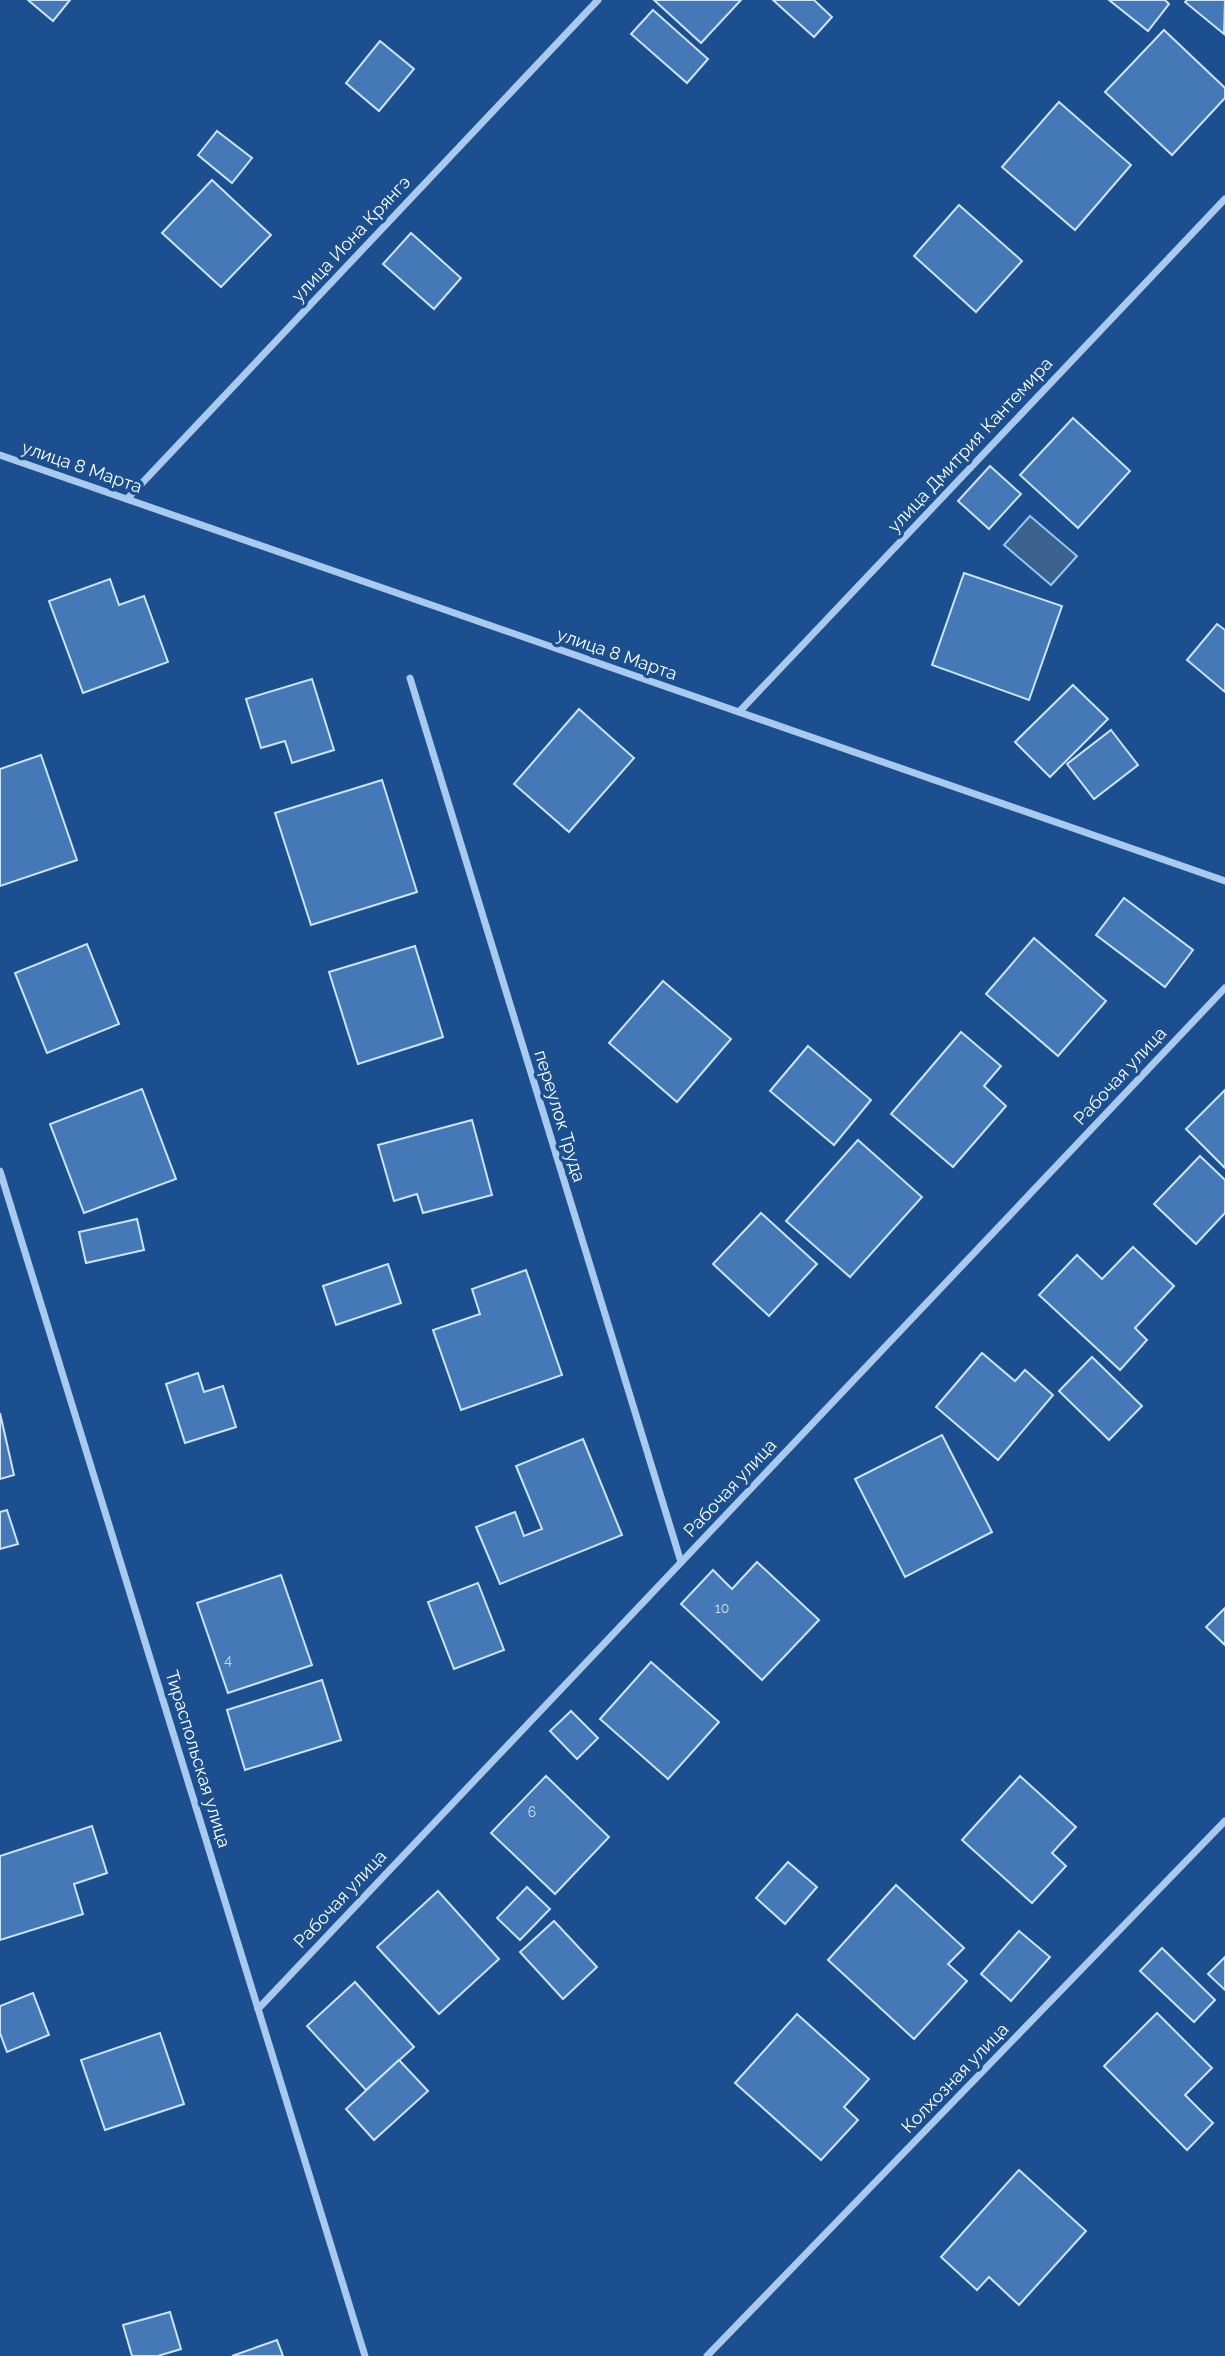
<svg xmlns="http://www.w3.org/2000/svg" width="1225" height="2356" viewBox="0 0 1225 2356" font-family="Raleway,sans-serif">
<rect width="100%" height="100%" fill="#1b4f8f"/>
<polygon fill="#3c6290" stroke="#9cc4f0" stroke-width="2" points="1030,516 1077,556 1051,585 1004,545"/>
<g fill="#4478b7" stroke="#cfe3fa" stroke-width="2">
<polygon points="28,0 70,0 53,21"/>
<polygon points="654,0 741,0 701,43"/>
<polygon points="773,0 814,0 832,17 814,37"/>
<polygon points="1109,0 1165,0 1169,4 1148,31"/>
<polygon points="1187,0 1225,0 1224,34 1185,2"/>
<polygon points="653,10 708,59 687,83 631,34"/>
<polygon points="1164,30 1225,88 1225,98 1172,155 1105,92"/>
<polygon points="380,41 414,69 379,111 346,83"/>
<polygon points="1059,102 1131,165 1075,230 1002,167"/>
<polygon points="217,131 252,158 232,183 198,155"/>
<polygon points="212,180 271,235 221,287 162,233"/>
<polygon points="959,205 1022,261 976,312 914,256"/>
<polygon points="411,233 461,278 434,309 383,264"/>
<polygon points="1073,418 1130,471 1078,528 1020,475"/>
<polygon points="990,466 1021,494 989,529 958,501"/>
<polygon points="964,573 1062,606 1029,700 932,665"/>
<polygon points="110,579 119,605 144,596 168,662 83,693 49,601"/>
<polygon points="1217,624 1225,630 1225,692 1187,660"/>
<polygon points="312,679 334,750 292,763 285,741 261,748 246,699"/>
<polygon points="1073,685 1108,719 1050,777 1015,742"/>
<polygon points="579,709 634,758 569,832 514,784"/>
<polygon points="1111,730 1138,765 1094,799 1067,764"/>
<polygon points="41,755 77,860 0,886 0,769"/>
<polygon points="382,780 417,892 311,925 275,813"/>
<polygon points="1124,898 1193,950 1165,987 1096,935"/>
<polygon points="1034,938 1106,1001 1058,1056 986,994"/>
<polygon points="87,944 119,1024 47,1053 15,973"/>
<polygon points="415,946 443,1037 358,1064 329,972"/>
<polygon points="663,981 731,1039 677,1102 609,1043"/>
<polygon points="961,1032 1001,1066 984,1086 1006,1106 953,1167 891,1114"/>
<polygon points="808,1046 871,1100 834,1145 770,1091"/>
<polygon points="142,1089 176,1179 84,1213 50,1124"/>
<polygon points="1225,1090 1225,1168 1186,1129"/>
<polygon points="472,1120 492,1195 423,1213 417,1194 394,1201 378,1145"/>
<polygon points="858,1140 922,1197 850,1277 786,1221"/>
<polygon points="1200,1156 1225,1180 1225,1213 1196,1244 1154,1204"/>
<polygon points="761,1213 817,1264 769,1316 713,1264"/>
<polygon points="137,1219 144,1250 86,1263 79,1232"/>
<polygon points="1133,1247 1174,1286 1135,1328 1147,1340 1120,1370 1039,1295 1077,1255 1102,1279"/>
<polygon points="388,1264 401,1303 336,1325 323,1286"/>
<polygon points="526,1270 562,1375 461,1410 433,1330 480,1314 472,1289"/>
<polygon points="982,1353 1015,1381 1025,1370 1053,1395 998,1460 936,1407"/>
<polygon points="1092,1357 1142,1406 1109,1440 1059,1391"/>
<polygon points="198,1373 204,1392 223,1386 236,1427 185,1443 166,1384"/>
<polygon points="0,1413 14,1475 0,1479"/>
<polygon points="942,1435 992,1532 905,1577 855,1479"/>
<polygon points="583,1439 622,1535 500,1584 476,1527 515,1512 524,1536 542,1529 516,1466"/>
<polygon points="7,1510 18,1544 0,1549 0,1512"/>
<polygon points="757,1562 819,1620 762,1680 681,1604 713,1570 732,1589"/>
<polygon points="281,1575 312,1665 228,1693 197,1603"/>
<polygon points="478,1583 504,1650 454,1669 428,1602"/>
<polygon points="1225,1608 1225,1645 1206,1627"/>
<polygon points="651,1662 719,1722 668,1779 600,1719"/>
<polygon points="322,1680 341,1740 245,1770 227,1710"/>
<polygon points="571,1711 598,1738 577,1759 550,1731"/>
<polygon points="546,1776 609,1837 555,1894 491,1833"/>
<polygon points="1020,1776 1076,1827 1052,1853 1066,1866 1032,1903 962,1840"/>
<polygon points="92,1826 107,1873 74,1884 83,1914 0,1940 0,1856"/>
<polygon points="788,1862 817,1887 785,1924 756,1898"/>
<polygon points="896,1885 964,1948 948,1964 967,1981 914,2039 828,1960"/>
<polygon points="527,1887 550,1909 520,1940 497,1918"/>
<polygon points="438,1891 499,1959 439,2014 377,1947"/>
<polygon points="554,1921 597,1967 563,1999 520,1952"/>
<polygon points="1019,1931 1050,1957 1011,2001 981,1974"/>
<polygon points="1162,1948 1215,2000 1194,2022 1140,1971"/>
<polygon points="1225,1957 1225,1990 1208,1974"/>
<polygon points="355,1982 414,2047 366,2090 307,2026"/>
<polygon points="33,1993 49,2035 7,2052 0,2033 0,2006"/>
<polygon points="1157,2013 1212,2068 1185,2095 1213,2123 1187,2150 1104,2066"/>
<polygon points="797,2014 869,2079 844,2107 858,2120 821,2160 735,2083"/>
<polygon points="160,2033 184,2104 105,2130 81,2060"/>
<polygon points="399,2060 428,2091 374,2140 346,2109"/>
<polygon points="1019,2170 1086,2231 1019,2305 989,2277 977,2290 941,2257"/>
<polygon points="170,2312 181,2349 158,2356 132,2356 123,2325"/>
<polygon points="277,2340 283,2356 232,2356"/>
</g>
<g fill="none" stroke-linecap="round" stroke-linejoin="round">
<g stroke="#a9c9ee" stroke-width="7">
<polyline points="0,455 1225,881"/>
<polyline points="127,499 598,0"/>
<polyline points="410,678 681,1562"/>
<polyline points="739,712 1225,199"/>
<polyline points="0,1171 365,2356"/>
<polyline points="258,2009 1225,988"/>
<polyline points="707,2356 1225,1821"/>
</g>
</g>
<g text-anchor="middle" stroke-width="7" stroke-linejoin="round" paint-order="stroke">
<g font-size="14" fill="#d0dded">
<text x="722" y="1613">10</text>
<text x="228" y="1665">4</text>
<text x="532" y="1817">6</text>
</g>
<g font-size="18" fill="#fff" stroke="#1b4f8f">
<text transform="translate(351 239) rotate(-47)" y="6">улица Иона Крянгэ</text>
<text transform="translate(970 445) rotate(-47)" y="6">улица Дмитрия Кантемира</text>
<text transform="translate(82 467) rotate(19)" y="6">улица 8 Марта</text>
<text transform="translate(617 654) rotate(19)" y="6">улица 8 Марта</text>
<text transform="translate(1120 1076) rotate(-47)" y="6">Рабочая улица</text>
<text transform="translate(560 1116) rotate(73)" y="6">переулок Труда</text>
<text transform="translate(730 1488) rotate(-47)" y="6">Рабочая улица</text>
<text transform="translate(198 1759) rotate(73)" y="6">Тираспольская улица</text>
<text transform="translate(340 1899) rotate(-47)" y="6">Рабочая улица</text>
<text transform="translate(955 2078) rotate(-46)" y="6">Колхозная улица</text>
</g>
</g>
</svg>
